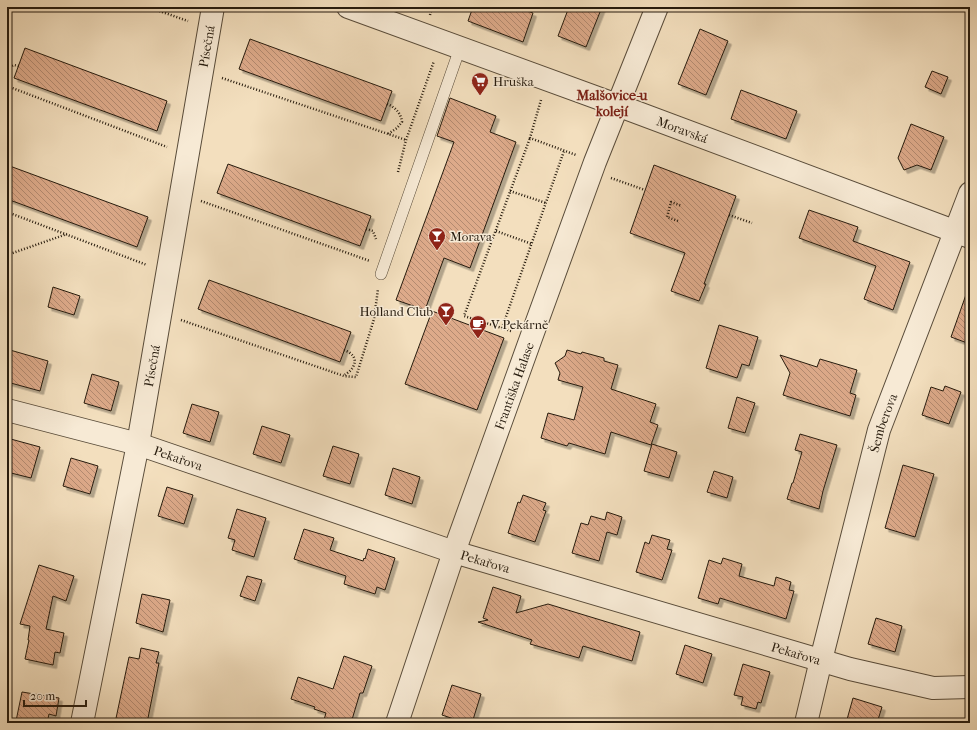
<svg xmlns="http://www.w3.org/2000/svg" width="977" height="730" viewBox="0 0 977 730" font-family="'IM FELL French Canon',serif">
<defs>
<pattern id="building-back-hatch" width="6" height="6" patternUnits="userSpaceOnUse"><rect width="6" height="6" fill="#ddaa8a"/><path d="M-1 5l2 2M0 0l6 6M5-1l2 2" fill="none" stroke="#b38a6f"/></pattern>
<filter id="shadow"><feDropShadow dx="3.5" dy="3.5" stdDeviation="0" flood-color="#0004"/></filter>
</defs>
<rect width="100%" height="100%" fill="#f3dfbe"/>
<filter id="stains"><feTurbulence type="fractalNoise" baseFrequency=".005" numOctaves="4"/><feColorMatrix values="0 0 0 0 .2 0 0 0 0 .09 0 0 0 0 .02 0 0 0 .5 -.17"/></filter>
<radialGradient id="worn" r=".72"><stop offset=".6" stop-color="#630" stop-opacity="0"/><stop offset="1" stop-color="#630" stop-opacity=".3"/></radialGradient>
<g fill="url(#building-back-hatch)" stroke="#261b0e" filter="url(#shadow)">
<polygon points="473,7 516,7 533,13 523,42 468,21"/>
<polygon points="569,7 602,7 586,47 558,36"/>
<polygon points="700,29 728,41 706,95 678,84"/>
<polygon points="250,39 392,91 381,121 239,69"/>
<polygon points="25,48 167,101 157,131 14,78"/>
<polygon points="932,71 948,77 941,94 925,87"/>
<polygon points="741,90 797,111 786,139 731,119"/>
<polygon points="450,98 496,116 490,132 516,142 470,268 444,258 425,310 396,300 454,142 437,136"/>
<polygon points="911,124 944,137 931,170 917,165 904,170 898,158"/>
<polygon points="228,164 371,216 360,246 217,193"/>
<polygon points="7,165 148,217 137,247 7,199"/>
<polygon points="654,165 736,196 704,284 706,284 699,301 671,291 685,253 630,233"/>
<polygon points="809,210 858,227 853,241 910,262 893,310 864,299 876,266 799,238"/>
<polygon points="209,280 351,332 340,362 198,309"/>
<polygon points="53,287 80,296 74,315 48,307"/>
<polygon points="968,289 970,290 970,344 951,337"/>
<polygon points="432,311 504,338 477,410 405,384"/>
<polygon points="719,325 758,337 749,366 742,364 737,378 706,368"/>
<polygon points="10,350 48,361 40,391 7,382 7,361"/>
<polygon points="567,350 581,354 582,352 604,358 604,361 618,365 611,389 656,404 650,422 658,425 651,445 611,432 605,454 569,443 567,446 541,438 548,413 574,420 583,387 558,380 560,373 555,363 565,356"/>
<polygon points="780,355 817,367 820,359 857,370 850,393 856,395 850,416 783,395 790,373"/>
<polygon points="92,374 119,382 111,411 84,403"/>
<polygon points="945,386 961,392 949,424 922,415 931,387 943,391"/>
<polygon points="737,397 755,403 745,433 728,428"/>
<polygon points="192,404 219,412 210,442 183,433"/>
<polygon points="262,426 290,435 281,463 253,454"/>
<polygon points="800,434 837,445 823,491 819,509 787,499 792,483 793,483 802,452 795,450"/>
<polygon points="7,438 40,447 31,478 7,472"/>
<polygon points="652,444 677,452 669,478 644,471"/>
<polygon points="333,446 359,454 350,484 323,476"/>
<polygon points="71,458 98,466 90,494 63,486"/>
<polygon points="903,465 934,474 915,537 885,528"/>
<polygon points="393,468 420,477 412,504 385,495"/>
<polygon points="714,471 733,477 727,498 707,492"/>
<polygon points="167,487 193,495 184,524 158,516"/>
<polygon points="523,495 546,503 543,510 546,511 535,542 508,533 518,502 520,503"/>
<polygon points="237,509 266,518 254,557 232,550 235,540 228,538"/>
<polygon points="607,512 622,517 617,535 607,532 599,561 572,553 581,523 588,525 591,516 605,520"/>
<polygon points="304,529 334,538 330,550 363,561 364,558 365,559 368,549 395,558 385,590 377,587 375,594 344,584 346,576 294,559"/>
<polygon points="652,535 670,540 667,549 672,550 662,580 636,572 645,542 649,544"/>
<polygon points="723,558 742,564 739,576 774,586 776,577 791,582 789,590 794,591 786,619 720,598 718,604 698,598 709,560 721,564"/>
<polygon points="39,565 74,576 66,601 53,596 46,629 64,633 60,653 55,652 53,665 25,659 29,640 28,640 30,626 20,624"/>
<polygon points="247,576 262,580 255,601 240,596"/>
<polygon points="493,587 521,596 516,613 548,604 640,632 632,661 583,646 579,658 530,644 532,640 478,622 488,620 483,618"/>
<polygon points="142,594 170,600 163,632 136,623"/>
<polygon points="876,618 902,626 895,652 868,644"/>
<polygon points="685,645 712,654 703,683 676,674"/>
<polygon points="141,648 159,652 156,663 159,663 147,723 115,723 129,657 139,659"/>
<polygon points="344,656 372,666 363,693 360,693 351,723 323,723 326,713 314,709 315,707 291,699 298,677 333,689"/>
<polygon points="743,664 770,672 761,703 758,702 756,709 741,705 743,697 734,695"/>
<polygon points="452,685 481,694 472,723 466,723 442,715"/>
<polygon points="22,692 59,698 56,716 49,714 47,723 25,723 16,721"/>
<polygon points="853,698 882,707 877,723 846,723"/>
</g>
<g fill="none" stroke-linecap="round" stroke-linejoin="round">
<g stroke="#594c3a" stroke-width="12">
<polyline id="service" points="381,274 460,48"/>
</g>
<g stroke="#594c3a" stroke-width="24">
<g id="minor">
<path id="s1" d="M 348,7 L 617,105 L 970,237"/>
<path id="s2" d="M 7,410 L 138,444 L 454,552 L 850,669 L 933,688 L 970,687"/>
<path id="s3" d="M 82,723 L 138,444 L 213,7"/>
<path id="s4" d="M 397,723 L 454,552 L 531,338 L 595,162 L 657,7"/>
<path id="s5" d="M 806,723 L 821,660 L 879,430 L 970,193"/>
</g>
</g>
<g stroke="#261b0e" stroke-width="2.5" stroke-dasharray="1 2" stroke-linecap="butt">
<polyline points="148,7 188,21"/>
<polyline points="430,15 432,7"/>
<polyline points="7,69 8,68 14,65 19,66"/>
<polyline points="222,78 406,140"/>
<polyline points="7,86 167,147"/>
<polyline points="541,100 530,138 576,155"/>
<path d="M 387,104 C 395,107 401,113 402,122 L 397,128 L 388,134"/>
<polyline points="398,172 406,140 434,61"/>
<polyline points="611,178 645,190"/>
<polyline points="510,191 546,203"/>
<polyline points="201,201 370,261"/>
<polyline points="7,212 147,265"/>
<polyline points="729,215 752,223"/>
<polyline points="678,221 667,217 671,202 682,206"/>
<polyline points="366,229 373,231 376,239"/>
<polyline points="496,231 532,244"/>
<polyline points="7,255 67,234"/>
<polyline points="181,320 344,376 356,377 374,319 378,289"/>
<polyline points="502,328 564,151"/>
<polyline points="511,331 464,316 530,138"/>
<path d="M 344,350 C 347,351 351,353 353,356 C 358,363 351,372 344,375"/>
</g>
<use href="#service" stroke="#f7ead5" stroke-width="11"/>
<use href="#minor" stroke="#f7ead5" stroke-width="22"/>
</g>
<defs>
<g id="supermarket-pin" transform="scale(0.9)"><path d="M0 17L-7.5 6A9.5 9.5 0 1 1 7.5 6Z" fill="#8f2418" stroke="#f7ead5"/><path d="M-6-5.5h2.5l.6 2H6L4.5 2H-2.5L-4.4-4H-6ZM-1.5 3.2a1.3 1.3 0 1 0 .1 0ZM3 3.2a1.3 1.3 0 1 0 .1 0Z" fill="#fff"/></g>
<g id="bar-pin" transform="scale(0.9)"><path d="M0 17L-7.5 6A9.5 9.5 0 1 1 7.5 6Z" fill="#8f2418" stroke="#f7ead5"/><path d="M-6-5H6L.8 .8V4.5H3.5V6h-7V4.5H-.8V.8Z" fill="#fff"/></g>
<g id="cafe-pin" transform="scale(0.9)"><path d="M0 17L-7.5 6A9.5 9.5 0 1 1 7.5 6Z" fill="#8f2418" stroke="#f7ead5"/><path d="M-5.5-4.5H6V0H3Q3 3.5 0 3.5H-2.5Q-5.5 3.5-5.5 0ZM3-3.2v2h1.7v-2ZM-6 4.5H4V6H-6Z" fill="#fff"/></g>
</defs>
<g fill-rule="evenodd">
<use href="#supermarket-pin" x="480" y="81"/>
<use href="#bar-pin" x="437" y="236"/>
<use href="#bar-pin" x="446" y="311"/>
<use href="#cafe-pin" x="478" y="324"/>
</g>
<g text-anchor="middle" stroke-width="3" stroke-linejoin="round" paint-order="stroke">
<g font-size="13" fill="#261b0e" stroke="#f7ead5">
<text dy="5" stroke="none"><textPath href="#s3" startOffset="688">Písečná</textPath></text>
<text dy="5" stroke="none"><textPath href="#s1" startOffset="356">Moravská</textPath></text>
<text dy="5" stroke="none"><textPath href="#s3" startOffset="364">Písečná</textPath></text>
<text dy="5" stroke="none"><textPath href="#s4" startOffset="357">Františka Halase</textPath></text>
<text dy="5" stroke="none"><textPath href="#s5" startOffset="310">Šemberova</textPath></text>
<text dy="5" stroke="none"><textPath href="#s2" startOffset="178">Pekařova</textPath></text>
<text dy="5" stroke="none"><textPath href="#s2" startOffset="502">Pekařova</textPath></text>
<text dy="5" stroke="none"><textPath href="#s2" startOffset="826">Pekařova</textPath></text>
</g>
<g font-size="13" fill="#261b0e" stroke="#f7ead5" text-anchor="start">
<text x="493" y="86">Hruška</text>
<text x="450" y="241">Morava</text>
<text x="433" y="316" text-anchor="end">Holland Club</text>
<text x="491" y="329">V Pekárně</text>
</g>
<g font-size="14" font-weight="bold" fill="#7a1f14" stroke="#f7ead5">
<text x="612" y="100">Malšovice-u<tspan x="612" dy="16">kolejí</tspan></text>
</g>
</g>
<rect width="977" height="730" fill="none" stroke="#f3dfbe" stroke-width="24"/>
<rect x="8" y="8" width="961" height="714" fill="none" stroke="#261b0e" stroke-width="2"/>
<rect x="12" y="12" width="953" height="706" fill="none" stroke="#261b0e"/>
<path d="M24 700v6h62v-6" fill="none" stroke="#261b0e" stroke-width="2"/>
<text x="30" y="700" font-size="12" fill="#261b0e" stroke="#f7ead5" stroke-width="3" paint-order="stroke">20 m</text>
<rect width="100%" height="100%" filter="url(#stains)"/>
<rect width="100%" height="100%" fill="url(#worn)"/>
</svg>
